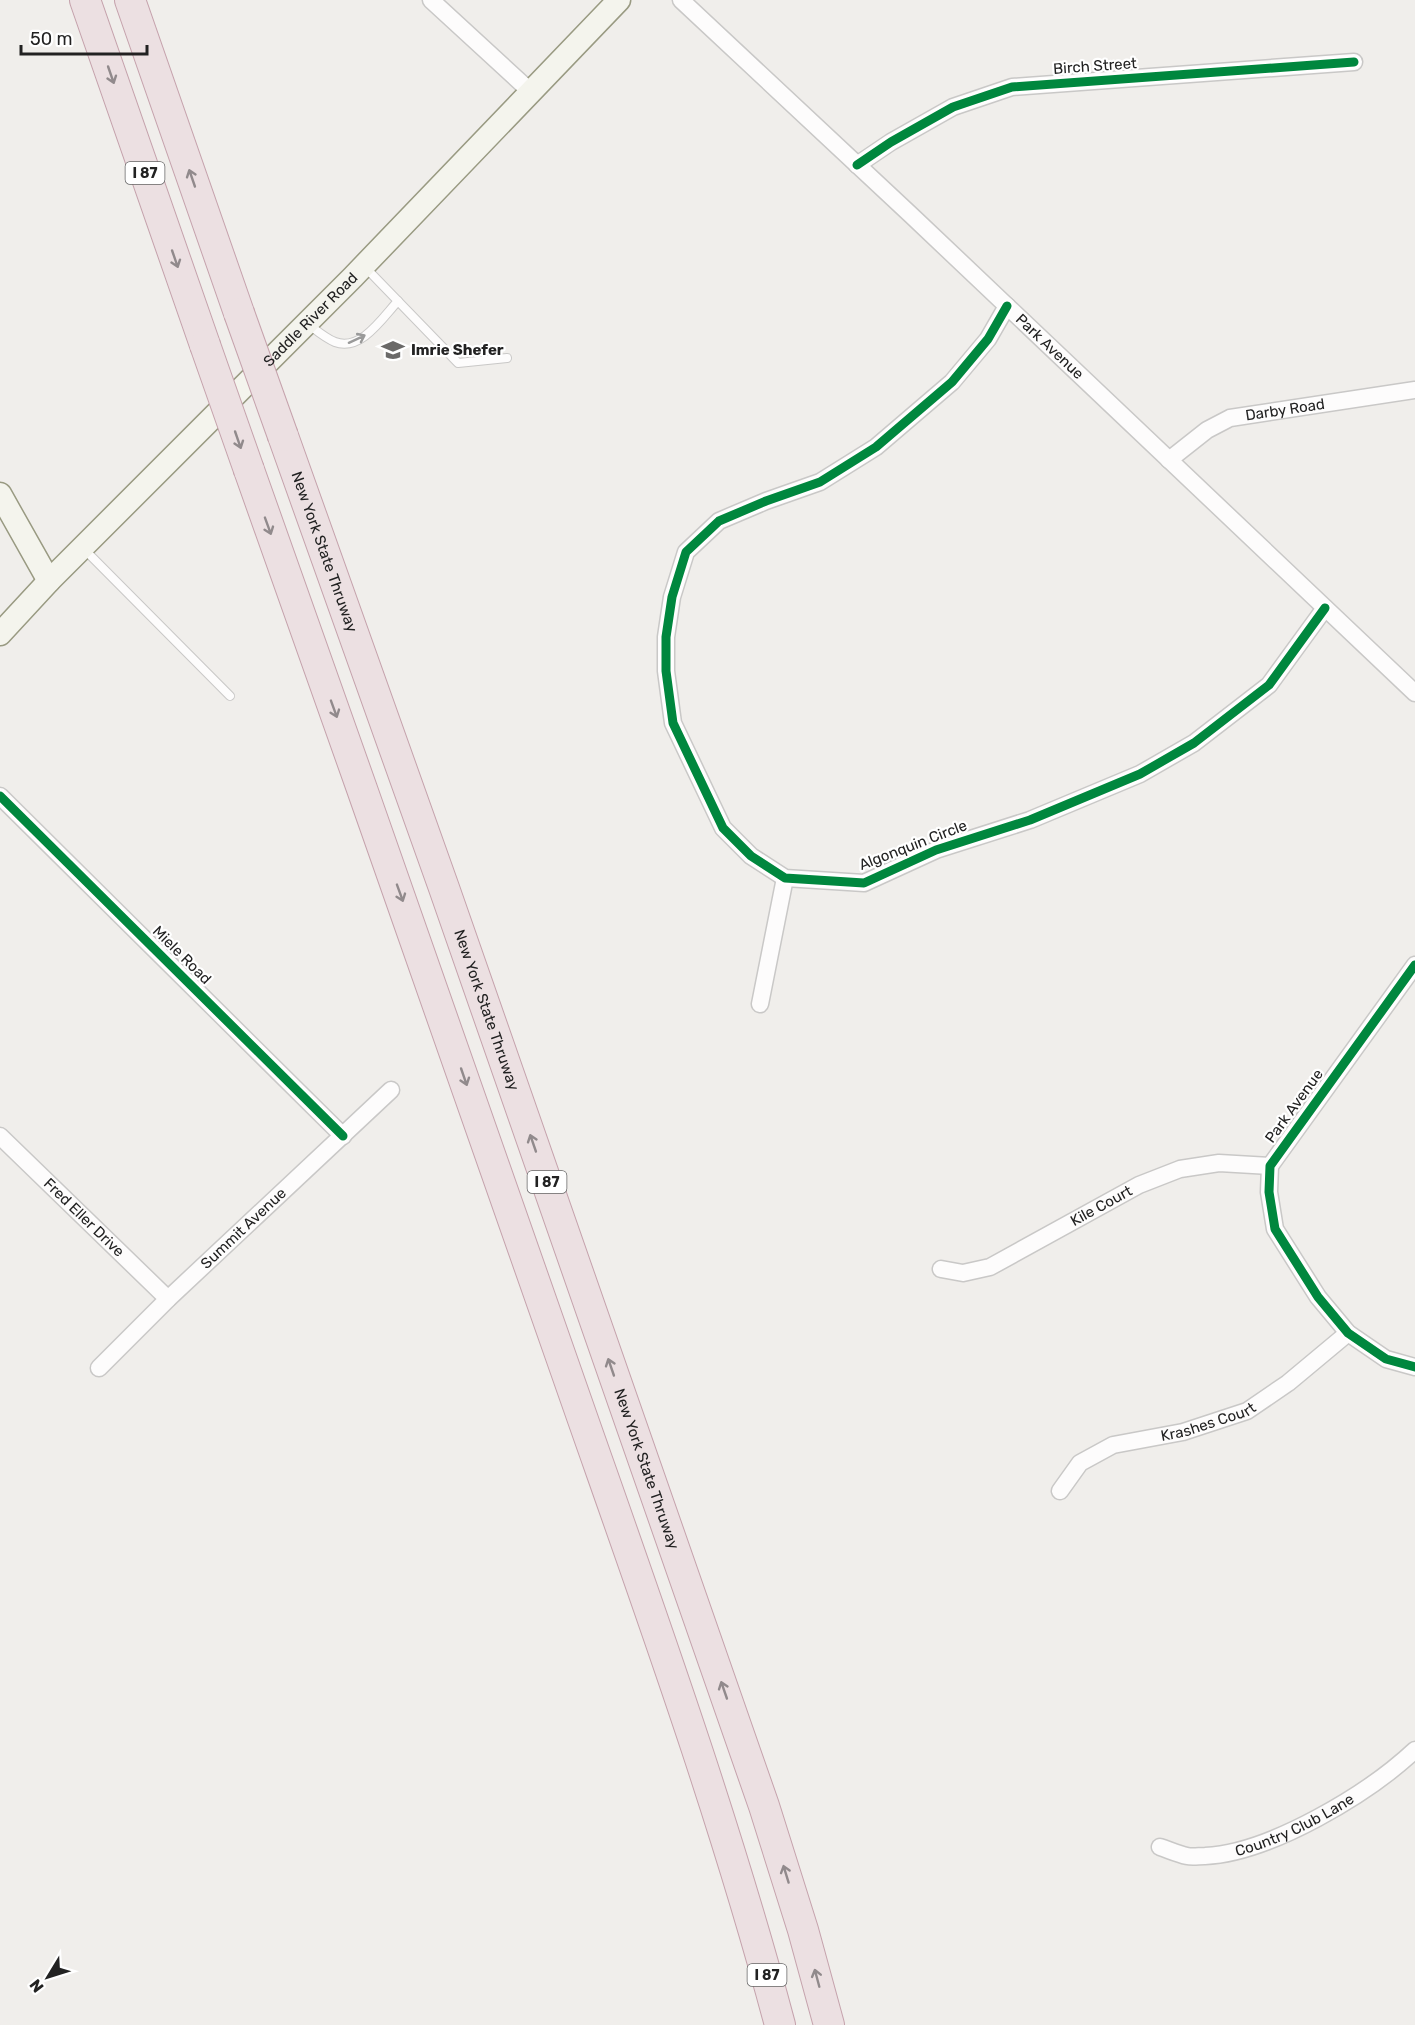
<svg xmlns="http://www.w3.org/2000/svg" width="1415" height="2025" viewBox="0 0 1415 2025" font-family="Rubik,sans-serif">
<rect width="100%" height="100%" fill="#f0eeeb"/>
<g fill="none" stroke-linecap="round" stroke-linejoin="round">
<g stroke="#c9c8c7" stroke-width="10">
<g id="lane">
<polyline points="364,266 458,363 507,358"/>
<path d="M 308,324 C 316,330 325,338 335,342 C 361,352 383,317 398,301"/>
<polyline points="83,548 230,696"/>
</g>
</g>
<g stroke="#c9c8c7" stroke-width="19">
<g id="street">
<polyline points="431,0 531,92"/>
<path id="s1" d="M 681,0 L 911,215 L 1415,693"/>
<polyline points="857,165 891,142 953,107 1012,87 1354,62"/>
<polyline points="1007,306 988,339 952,382 876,447 820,482 766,501 719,521 686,552 672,597 666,637 666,671 673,723 723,828 751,856 785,878 864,883 936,850 1030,820 1140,774 1194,743 1269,685 1325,608"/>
<path id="s2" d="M 1169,460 L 1207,430 L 1230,418 L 1415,390"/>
<polyline points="0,796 343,1136"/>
<polyline points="1415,965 1270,1166 1269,1192 1275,1229 1318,1297 1348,1333 1386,1359 1415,1367"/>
<polyline points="760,1004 785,878"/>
<path id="s3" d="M 0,1136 L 168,1299"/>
<path id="s4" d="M 941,1269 L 963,1273 L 990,1267 L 1139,1185 L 1180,1169 L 1219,1163 L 1270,1166"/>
<path id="s5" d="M 99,1368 L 168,1299 L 391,1090"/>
<path id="s6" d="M 1060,1491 L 1080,1463 L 1113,1445 L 1183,1432 L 1247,1411 L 1288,1383 L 1348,1333"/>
<path id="s7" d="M 1160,1847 C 1169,1850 1178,1854 1187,1856 C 1192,1857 1199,1856 1205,1856 C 1270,1853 1368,1794 1415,1750"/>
</g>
</g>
<g stroke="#999a82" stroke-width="25">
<g id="secondary">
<polyline points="0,494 49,581"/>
<path id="s8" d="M 0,634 L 49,581 L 353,277 L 619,0"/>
</g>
</g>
<g stroke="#c5a2ac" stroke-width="32">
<g id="highway">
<polyline points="85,0 205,345"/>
<polyline points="130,0 239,313"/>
<path id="s9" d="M 283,436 L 444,888 L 764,1806 L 803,1930 L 829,2025"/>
<path d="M 249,470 C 356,771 462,1072 567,1374 C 642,1589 721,1804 780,2025"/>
</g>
</g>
<use href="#lane" stroke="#fdfcfc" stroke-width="8"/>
<use href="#street" stroke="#fdfcfc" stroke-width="16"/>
<use href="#secondary" stroke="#f4f4ed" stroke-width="22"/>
<use href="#highway" stroke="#ece0e2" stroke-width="30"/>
<g stroke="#c5a2ac" stroke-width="32" stroke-linecap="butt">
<g id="highway-bridge">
<polyline points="239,313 283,436"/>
<polyline points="205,345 249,470"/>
</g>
</g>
<use href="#highway-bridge" stroke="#ece0e2" stroke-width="30"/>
<g stroke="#fff" stroke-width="13">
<g id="cycleway">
<polyline points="857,165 891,142 953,107 1012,87 1354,62"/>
<polyline points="1007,306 988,339 952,382 876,447 820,482 766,501 719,521 686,552 672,597 666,637 666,671 673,723 723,828 751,856 785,878 864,883 936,850 1030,820 1140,774 1194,743 1269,685 1325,608"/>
<polyline points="0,796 343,1136"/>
<polyline points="1415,965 1270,1166 1269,1192 1275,1229 1318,1297 1348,1333 1386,1359 1415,1367"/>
</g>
</g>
<use href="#cycleway" stroke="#00873e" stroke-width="9"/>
</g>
<defs><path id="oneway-shaft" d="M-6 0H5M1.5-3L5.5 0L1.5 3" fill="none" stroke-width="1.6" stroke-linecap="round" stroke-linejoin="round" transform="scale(1.5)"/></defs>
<g stroke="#918a8c">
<use href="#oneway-shaft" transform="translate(111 75) rotate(71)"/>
<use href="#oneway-shaft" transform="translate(192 178) rotate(-109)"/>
<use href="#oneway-shaft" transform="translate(175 259) rotate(71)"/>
<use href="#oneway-shaft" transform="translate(238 440) rotate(71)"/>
<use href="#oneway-shaft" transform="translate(268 526) rotate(70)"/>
<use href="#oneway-shaft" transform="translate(334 709) rotate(70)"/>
<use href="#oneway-shaft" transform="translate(400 893) rotate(70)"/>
<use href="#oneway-shaft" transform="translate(464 1077) rotate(71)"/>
<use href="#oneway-shaft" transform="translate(533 1143) rotate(-109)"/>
<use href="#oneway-shaft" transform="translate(611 1367) rotate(-109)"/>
<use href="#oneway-shaft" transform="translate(724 1690) rotate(-109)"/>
<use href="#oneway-shaft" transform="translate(786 1874) rotate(-107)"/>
<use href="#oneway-shaft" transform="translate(817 1978) rotate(-105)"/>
</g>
<use stroke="#9a9a9a" href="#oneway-shaft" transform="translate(357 339) rotate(-25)"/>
<defs>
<g id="school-bare" transform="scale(1.8)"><path d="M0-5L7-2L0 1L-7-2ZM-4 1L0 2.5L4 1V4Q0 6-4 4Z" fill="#6a6968" stroke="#fff" stroke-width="2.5" paint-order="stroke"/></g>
</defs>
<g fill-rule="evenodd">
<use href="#school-bare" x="393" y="350"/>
</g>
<g text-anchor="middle" stroke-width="4.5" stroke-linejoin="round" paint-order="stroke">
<g fill="#fff" stroke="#646464" stroke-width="1.5">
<rect x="125.5" y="162" width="39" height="22" rx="4.5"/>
<rect x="527.5" y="1171" width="39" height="22" rx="4.5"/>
<rect x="747.5" y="1964" width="39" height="22" rx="4.5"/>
</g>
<g font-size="14" font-weight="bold" fill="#222">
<text x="145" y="178">I 87</text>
<text x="547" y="1187">I 87</text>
<text x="767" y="1980">I 87</text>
</g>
<g font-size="15" fill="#222" stroke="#fff">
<text transform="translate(1095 66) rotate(-4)" y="5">Birch Street</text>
<text dy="5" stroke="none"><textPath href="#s8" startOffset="442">Saddle River Road</textPath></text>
<text dy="5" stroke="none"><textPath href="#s1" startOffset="506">Park Avenue</textPath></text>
<text dy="5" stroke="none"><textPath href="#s2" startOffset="130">Darby Road</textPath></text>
<text dy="5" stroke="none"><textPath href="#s9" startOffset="123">New York State Thruway</textPath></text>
<text transform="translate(913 845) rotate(-21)" y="5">Algonquin Circle</text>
<text transform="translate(182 955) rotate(45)" y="5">Miele Road</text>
<text dy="5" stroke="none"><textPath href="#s9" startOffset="609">New York State Thruway</textPath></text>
<text transform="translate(1294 1106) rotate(-54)" y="5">Park Avenue</text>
<text dy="5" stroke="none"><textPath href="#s4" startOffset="177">Kile Court</textPath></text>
<text dy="5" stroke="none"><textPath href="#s3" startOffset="117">Fred Eller Drive</textPath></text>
<text dy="5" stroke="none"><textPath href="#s5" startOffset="201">Summit Avenue</textPath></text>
<text dy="5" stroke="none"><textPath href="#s6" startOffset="170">Krashes Court</textPath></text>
<text dy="5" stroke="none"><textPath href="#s9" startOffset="1095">New York State Thruway</textPath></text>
<text dy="5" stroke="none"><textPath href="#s7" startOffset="142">Country Club Lane</textPath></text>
</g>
<g font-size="15" font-weight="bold" fill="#222" stroke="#fff" text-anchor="start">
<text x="411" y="355">Imrie Shefer</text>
</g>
</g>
<g transform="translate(48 1977) rotate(232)" stroke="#ffffff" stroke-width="4.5" paint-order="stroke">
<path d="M0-4.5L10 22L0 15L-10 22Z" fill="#222222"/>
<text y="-9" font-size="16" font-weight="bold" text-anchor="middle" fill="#222222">N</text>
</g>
<path d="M21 45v9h126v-9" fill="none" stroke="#222222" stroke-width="3"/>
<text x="30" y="45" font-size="18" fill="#222222" stroke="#ffffff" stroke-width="4.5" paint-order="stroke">50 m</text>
</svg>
